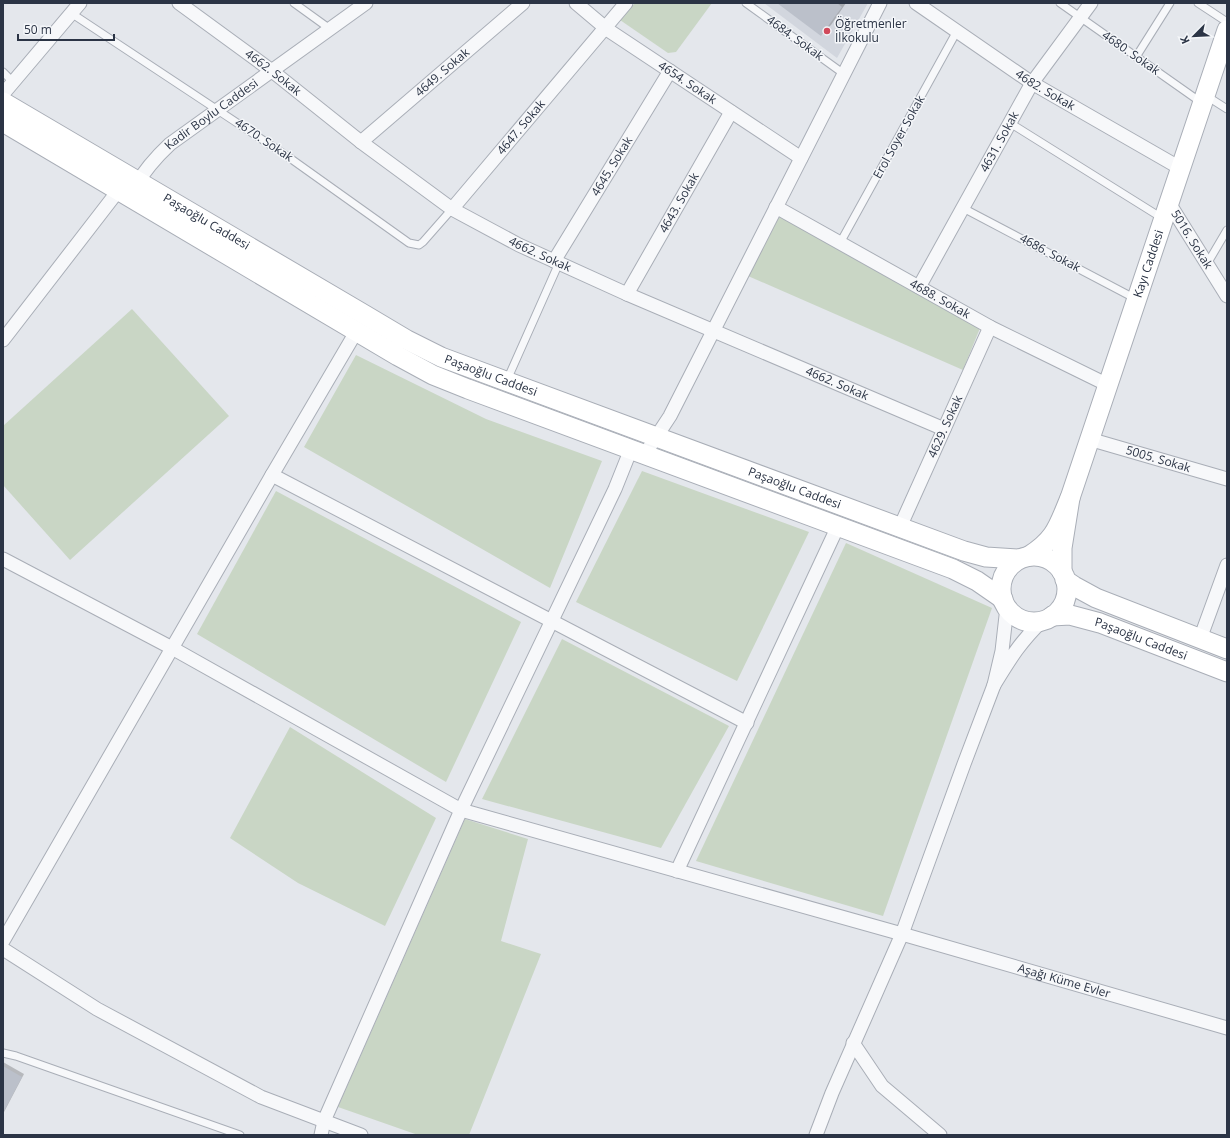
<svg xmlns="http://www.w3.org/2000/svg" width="1230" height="1138" viewBox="0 0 1230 1138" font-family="'Open Sans',sans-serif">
<rect width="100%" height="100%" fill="#e4e7ec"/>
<polygon fill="#d2d6de" points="764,3 868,3 837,58"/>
<g fill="#c9d6c5">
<polygon points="635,3 712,3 676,52 668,53 620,20"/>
<polygon points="779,215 980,328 963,370 748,276"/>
<polygon points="132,309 229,416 70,560 3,485 3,426"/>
<polygon points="356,355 486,419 602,461 550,588 304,447"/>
<polygon points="642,471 809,532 737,681 576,602"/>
<polygon points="276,491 521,622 446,782 197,634"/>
<polygon points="846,543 992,608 883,916 696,861"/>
<polygon points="562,639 729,726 661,848 482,799"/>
<polygon points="290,727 436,818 385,926 298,883 230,838"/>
<polygon points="465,819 528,839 501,941 541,954 469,1135 418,1135 338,1107"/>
</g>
<g fill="#0003">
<polygon points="778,3 846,3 831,25 821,34"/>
<polygon points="3,1062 24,1074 3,1114"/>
</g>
<g fill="#bbc0ca">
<polygon points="777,3 837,3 842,7 821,36"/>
<polygon points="3,1066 22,1077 3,1113"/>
</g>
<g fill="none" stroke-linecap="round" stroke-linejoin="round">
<g stroke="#a9aeb7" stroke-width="9">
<g id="lane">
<polyline points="294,3 330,29"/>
<polyline points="746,3 844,74"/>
<polyline points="1060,3 1202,103"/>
<polyline points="1198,3 1227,22"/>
<polyline points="71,13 287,156 409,243 419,245 423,242 452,209"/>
<polyline points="1136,57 1170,3"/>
<polyline points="3,72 13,82"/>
<polyline points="1205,95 1227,109"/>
<polyline points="1010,123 1162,218"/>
<polyline points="963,208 1136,299"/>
<polyline points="840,243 957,31"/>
<polyline points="1207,264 1227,230"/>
<polyline points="507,380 559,263"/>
<polyline points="3,1053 16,1056 240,1135"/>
</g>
</g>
<g stroke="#a9aeb7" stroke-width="15">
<g id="street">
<path id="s1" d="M 179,3 L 272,71 L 361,142 L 452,209 L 519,245 L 627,294 L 944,429"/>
<path id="s2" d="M 576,3 L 608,30 L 801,158"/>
<path id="s3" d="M 916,3 L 1032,83 L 1180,168"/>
<polyline points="3,94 80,3"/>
<path id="s4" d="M 361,142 L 523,3"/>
<path id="s5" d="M 134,188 C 144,171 156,157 170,144 L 366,3"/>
<path id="s6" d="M 1169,203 L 1227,296"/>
<path id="s7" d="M 776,207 L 990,327 L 1108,385"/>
<path id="s8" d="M 452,209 L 626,3"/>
<path id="s9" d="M 554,261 L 670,71"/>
<path id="s10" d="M 919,287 L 1032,83 L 1091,3"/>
<path id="s11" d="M 627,294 L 731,112"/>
<polyline points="3,340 118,191"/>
<path id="s12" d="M 1089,439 L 1227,479"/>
<path id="s13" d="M 631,449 L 615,489 L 461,810 L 902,934 L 1227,1028"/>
<polyline points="645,454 670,416 880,3"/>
<polyline points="272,475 747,723"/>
<path id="s14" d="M 900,527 L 990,327"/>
<polyline points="3,559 172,648 461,810 324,1121 321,1135"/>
<path d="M 1007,607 L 1002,651 L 994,685 C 1010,659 1020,642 1042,621"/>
<polyline points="1200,639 1227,565"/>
<polyline points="677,871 838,526"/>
<polyline points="3,941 272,475 356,332"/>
<polyline points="3,949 97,1009 261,1097 361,1135"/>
<polyline points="853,1043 882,1086 940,1135"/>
<polyline points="816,1135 832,1093 902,934 964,764 994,685"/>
</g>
</g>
<g stroke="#a9aeb7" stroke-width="21">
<g id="secondary">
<path id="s15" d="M 3,102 L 365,315 L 407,340 L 441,357 L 964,551 L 986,557 L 1019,559"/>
<polyline points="3,122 398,356 433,375 468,389 953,569 977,581 1003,599"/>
<path id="s16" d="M 1070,498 L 1227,30"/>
<path d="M 1029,556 C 1056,539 1058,526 1070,498 L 1062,548 L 1062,572"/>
<circle cx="1034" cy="589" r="33"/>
<polyline points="1065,580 1074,586 1096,598 1227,649"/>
<path id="s17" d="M 1052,616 L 1070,615 L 1100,623 L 1227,672"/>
</g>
</g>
<use href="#lane" stroke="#f7f8fa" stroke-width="7"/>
<use href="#street" stroke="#f7f8fa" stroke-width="13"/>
<use href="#secondary" stroke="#fff" stroke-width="19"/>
</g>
<circle fill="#d1495b" stroke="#f4f6f9" stroke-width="1.5" cx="827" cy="31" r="4"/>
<g text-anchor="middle" stroke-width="3" stroke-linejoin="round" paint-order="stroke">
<g font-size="12" fill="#2b3445" stroke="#f4f6f9" text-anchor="start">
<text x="835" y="28">Öğretmenler<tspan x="835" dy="14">İlkokulu</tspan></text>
</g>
<g font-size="12" fill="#2b3445" stroke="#f4f6f9">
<text transform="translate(795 38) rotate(36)" y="4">4684. Sokak</text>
<text transform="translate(1131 53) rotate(35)" y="4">4680. Sokak</text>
<text dy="4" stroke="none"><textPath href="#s1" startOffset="117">4662. Sokak</textPath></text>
<text dy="4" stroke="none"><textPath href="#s4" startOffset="107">4649. Sokak</textPath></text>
<text dy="4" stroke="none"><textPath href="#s2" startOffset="137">4654. Sokak</textPath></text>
<text dy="4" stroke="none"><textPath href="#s3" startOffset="156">4682. Sokak</textPath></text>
<text dy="4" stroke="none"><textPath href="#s5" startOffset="108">Kadir Boylu Caddesi</textPath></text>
<text dy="4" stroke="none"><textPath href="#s8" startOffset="107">4647. Sokak</textPath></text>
<text transform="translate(899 137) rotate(-61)" y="4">Erol Soyer Sokak</text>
<text transform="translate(264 140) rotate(34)" y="4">4670. Sokak</text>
<text dy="4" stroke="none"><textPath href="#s10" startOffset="166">4631. Sokak</textPath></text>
<text dy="4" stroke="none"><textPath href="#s9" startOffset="111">4645. Sokak</textPath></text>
<text dy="4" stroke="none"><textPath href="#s11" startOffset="105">4643. Sokak</textPath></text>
<text dy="4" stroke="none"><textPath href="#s15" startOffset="236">Paşaoğlu Caddesi</textPath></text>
<text dy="4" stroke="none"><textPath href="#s6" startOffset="43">5016. Sokak</textPath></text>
<text transform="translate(1050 253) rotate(28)" y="4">4686. Sokak</text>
<text dy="4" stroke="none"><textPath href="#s1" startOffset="441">4662. Sokak</textPath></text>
<text dy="4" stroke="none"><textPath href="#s16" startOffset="247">Kayı Caddesi</textPath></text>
<text dy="4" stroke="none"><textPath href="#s7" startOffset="188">4688. Sokak</textPath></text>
<text dy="4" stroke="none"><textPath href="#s15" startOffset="560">Paşaoğlu Caddesi</textPath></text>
<text dy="4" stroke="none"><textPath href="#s1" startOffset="765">4662. Sokak</textPath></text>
<text dy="4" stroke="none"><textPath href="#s14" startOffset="110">4629. Sokak</textPath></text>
<text dy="4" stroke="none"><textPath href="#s12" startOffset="72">5005. Sokak</textPath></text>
<text dy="4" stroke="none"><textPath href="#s15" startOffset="884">Paşaoğlu Caddesi</textPath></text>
<text dy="4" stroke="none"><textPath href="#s17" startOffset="93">Paşaoğlu Caddesi</textPath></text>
<text dy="4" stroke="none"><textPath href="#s13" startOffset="1026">Aşağı Küme Evler</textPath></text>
</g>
</g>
<rect width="1230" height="1138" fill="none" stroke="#2b3445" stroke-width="8"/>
<g transform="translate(1194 36) rotate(246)" stroke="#f4f6f9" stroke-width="3" paint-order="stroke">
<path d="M0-3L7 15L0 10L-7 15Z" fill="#2b3445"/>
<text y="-6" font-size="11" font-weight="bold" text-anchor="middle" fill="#2b3445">K</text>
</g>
<path d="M18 34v6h96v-6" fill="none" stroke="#2b3445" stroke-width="2"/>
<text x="24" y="34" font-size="12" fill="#2b3445" stroke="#f4f6f9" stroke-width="3" paint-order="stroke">50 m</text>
</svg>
